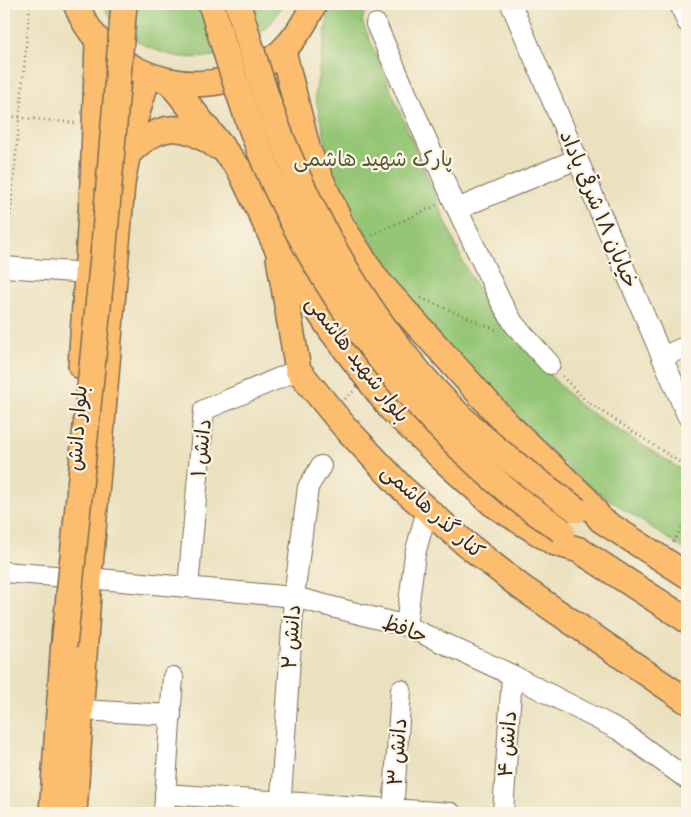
<svg xmlns="http://www.w3.org/2000/svg" width="691" height="817" viewBox="0 0 691 817" font-family="Caveat,'Playpen Sans Arabic',sans-serif">
<rect width="100%" height="100%" fill="#fcf5e5"/>
<filter id="ink" filterUnits="userSpaceOnUse"><feTurbulence type="fractalNoise" baseFrequency=".02" numOctaves="2"/><feDisplacementMap in="SourceGraphic" scale="10" xChannelSelector="R" yChannelSelector="G"/><feConvolveMatrix kernelMatrix="1 2 1 2 8 2 1 2 1" color-interpolation-filters="sRGB"/></filter>
<filter id="wash" filterUnits="userSpaceOnUse"><feTurbulence type="fractalNoise" baseFrequency=".0096" numOctaves="4" result="noise"/><feDisplacementMap in="SourceGraphic" scale="20" xChannelSelector="R" yChannelSelector="G"/><feGaussianBlur stdDeviation="1.12" result="paint"/><feColorMatrix in="noise" values="0 0 0 0 0 0 0 0 0 0 0 0 0 0 0 0 0 1.4 0 .05"/><feComposite in="paint" operator="in"/></filter>
<g filter="url(#wash)">
<rect width="100%" height="100%" fill="#ebe1bf"/>
<g fill="#95c676" stroke="#68784a">
<path d="M 102,4 L 283,4 C 279,10 275,17 271,23 C 266,29 259,33 253,38 C 204,76 132,56 102,4 Z"/>
<polygon points="330,4 367,4 362,21 464,265 496,320 580,406 687,473 687,551 584,483 486,389 434,332 369,239 333,174 315,96"/>
</g>
</g>
<g filter="url(#ink)">
<g fill="none" stroke-linecap="round" stroke-linejoin="round">
<g stroke="#796a56" stroke-width="22">
<g id="minor">
<polyline points="511,4 687,415"/>
<polyline points="680,4 687,22"/>
<polyline points="376,24 452,198 501,302 514,324 550,364"/>
<polyline points="457,209 577,159"/>
<polyline points="4,267 87,273"/>
<polyline points="662,357 687,346"/>
<polyline points="4,572 67,577"/>
<polyline points="89,578 294,597 406,626 512,675 621,731 687,779"/>
<polyline points="188,587 204,410 298,370"/>
<polyline points="406,626 415,554 427,510"/>
<polyline points="81,710 171,715"/>
<polyline points="165,794 451,813"/>
<polyline points="164,813 173,677"/>
<polyline points="280,813 294,597 308,487 321,466"/>
<polyline points="393,813 401,690"/>
<polyline points="503,813 512,675"/>
</g>
</g>
<g stroke="#796a56" stroke-width="28">
<g id="major">
<path d="M 76,4 C 108,86 217,110 282,51 C 296,38 306,21 314,4"/>
<polyline points="283,51 308,151 342,226 376,279 506,423 586,499 601,520 687,575"/>
<polyline points="170,82 240,170 277,248 331,330 391,409 446,462 493,504 553,542 579,550 687,620"/>
<path d="M 127,155 C 157,124 180,120 216,146"/>
<polyline points="279,258 298,370 343,425 402,488 465,543 521,587 687,701"/>
<polyline points="81,366 93,183 98,42"/>
<polyline points="52,813 65,626"/>
<polyline points="74,813 89,578 122,184 132,129 148,76"/>
</g>
</g>
<g stroke="#796a56" stroke-width="2.5" stroke-dasharray="1 4" stroke-linecap="butt">
<polyline points="358,4 365,12"/>
<polyline points="4,116 76,123"/>
<polyline points="372,235 437,205"/>
<polyline points="7,251 30,4"/>
<polyline points="421,298 497,330"/>
<polyline points="562,376 586,401 687,467"/>
<polyline points="345,399 354,391"/>
<polyline points="673,542 687,519"/>
</g>
<use href="#minor" stroke="#fff" stroke-width="20"/>
<use href="#major" stroke="#fcbd6e" stroke-width="25"/>
<g stroke="#796a56" stroke-width="28" stroke-linecap="butt">
<g id="major-bridge">
<path d="M 211,4 C 230,65 248,128 275,186 C 331,306 408,408 510,493 C 526,507 545,518 562,531"/>
<path d="M 238,4 C 252,51 265,98 284,144 C 324,243 384,343 462,418 C 497,452 537,481 577,510"/>
<polyline points="64,646 103,257 124,4"/>
</g>
</g>
<use href="#major-bridge" stroke="#fcbd6e" stroke-width="25"/>
</g>
</g>
<g text-anchor="middle" stroke-width="4.5" stroke-linejoin="round" paint-order="stroke">
<g font-size="21" fill="#565938" stroke="#fcf5e5">
<text x="373" y="166">پارک شهید هاشمی</text>
</g>
<g font-size="21" fill="#3b2a1e" stroke="#fcf5e5">
<text transform="translate(599 209) rotate(67)" y="7">خیابان ۱۸ شرقی پاداد</text>
<text transform="translate(358 359) rotate(52)" y="7">بلوار شهید هاشمی</text>
<text transform="translate(77 428) rotate(-86)" y="7">بلوار دانش</text>
<text transform="translate(201 448) rotate(-84)" y="7">دانش ۱</text>
<text transform="translate(433 511) rotate(42)" y="7">کنار گذر هاشمی</text>
<text transform="translate(405 629) rotate(20)" y="7">حافظ</text>
<text transform="translate(291 637) rotate(-86)" y="7">دانش ۲</text>
<text transform="translate(507 744) rotate(-86)" y="7">دانش ۴</text>
<text transform="translate(397 752) rotate(-86)" y="7">دانش ۳</text>
</g>
</g>
<rect width="691" height="817" fill="none" stroke="#fcf5e5" stroke-width="20"/>
</svg>
